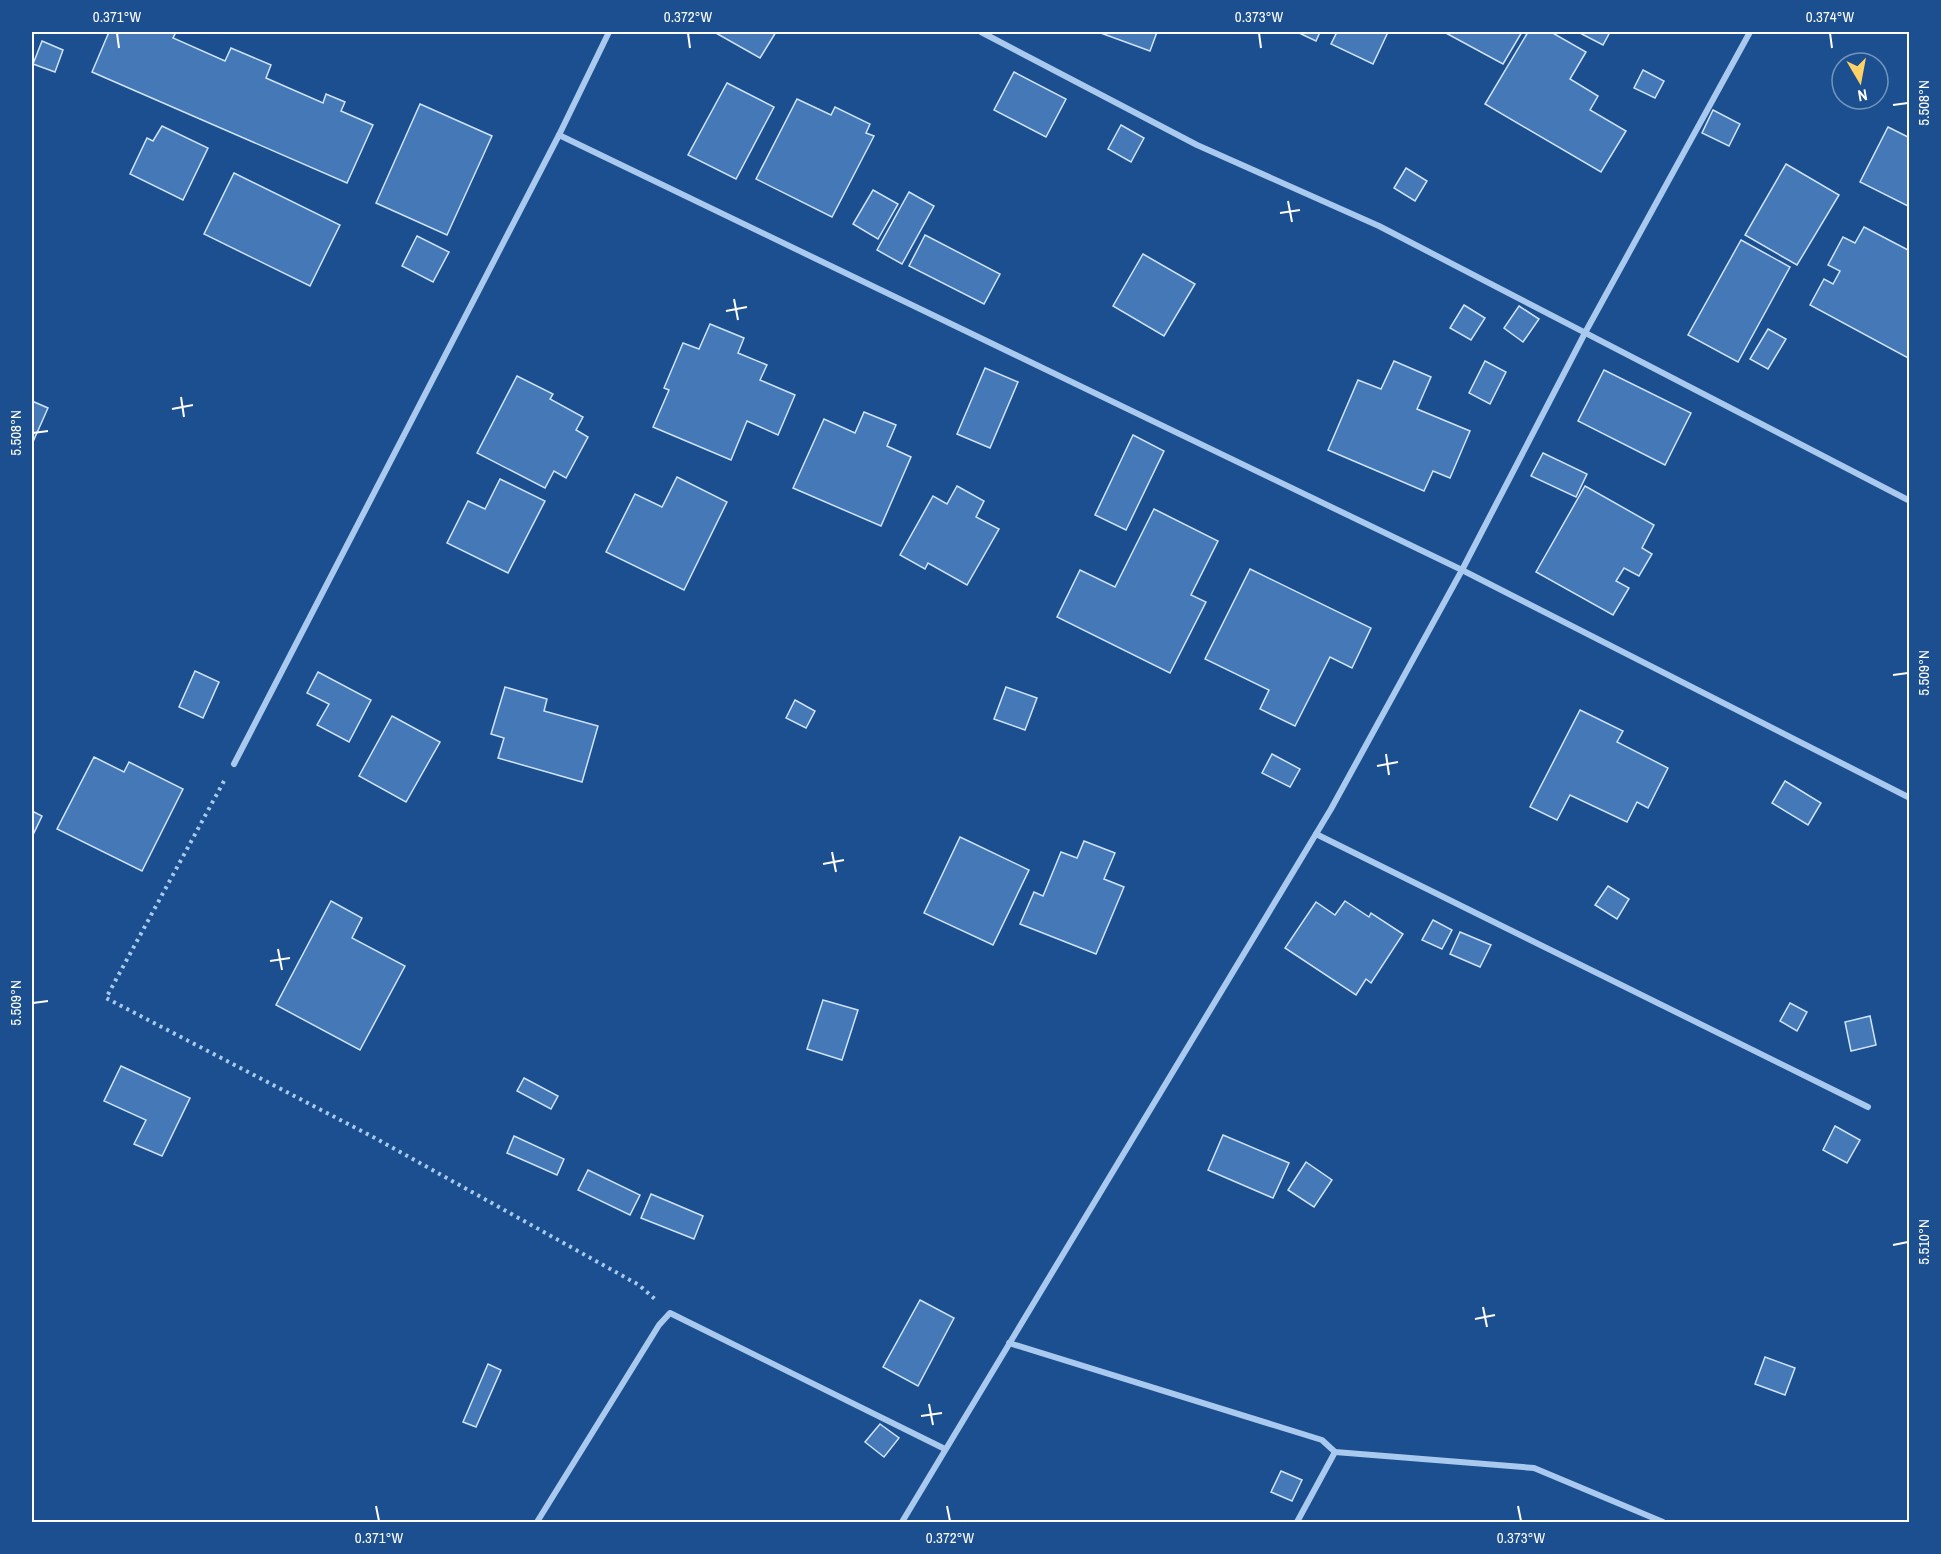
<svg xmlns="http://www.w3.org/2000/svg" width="1941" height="1554" viewBox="0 0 1941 1554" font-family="'Archivo Narrow',sans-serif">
<rect width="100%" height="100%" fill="#1b4f8f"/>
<g fill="#4478b7" stroke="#cfe3fa" stroke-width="1.5">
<polygon points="109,32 176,32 173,38 225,61 231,48 271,65 266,78 323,103 326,94 345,102 341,111 373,125 347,183 92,72"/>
<polygon points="714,32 776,32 760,58"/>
<polygon points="1098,32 1157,32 1150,51"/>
<polygon points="1297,32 1320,32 1316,41"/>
<polygon points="1337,32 1388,32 1373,64 1331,44"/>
<polygon points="1444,32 1522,32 1503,64"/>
<polygon points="1528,32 1551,32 1586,52 1570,79 1598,96 1590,110 1626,131 1601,172 1485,104"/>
<polygon points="1578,32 1610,32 1603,45"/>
<polygon points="42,41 63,50 55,72 33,64"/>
<polygon points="1643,70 1664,81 1655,98 1634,88"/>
<polygon points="1014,72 1066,99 1046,137 994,110"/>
<polygon points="727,83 774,107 736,179 688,155"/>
<polygon points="797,99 831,115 835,107 870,124 866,133 874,136 832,217 756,179"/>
<polygon points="420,104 492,136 447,235 376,203"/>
<polygon points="1713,110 1740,124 1729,146 1702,133"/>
<polygon points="1121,125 1144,138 1131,162 1108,149"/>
<polygon points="162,126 208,148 183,200 130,174 147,138 153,141"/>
<polygon points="1888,127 1910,138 1910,207 1860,182"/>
<polygon points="1786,164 1839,195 1797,265 1745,235"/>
<polygon points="1406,168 1427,181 1415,201 1394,188"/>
<polygon points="234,173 340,225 310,286 204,234"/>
<polygon points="873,190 898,204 878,239 853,224"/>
<polygon points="909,192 934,206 902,264 877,250"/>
<polygon points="1864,227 1910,251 1910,359 1810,305 1824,279 1833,284 1840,271 1828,265 1843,237 1855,243"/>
<polygon points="925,235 1000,274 984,304 909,266"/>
<polygon points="417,236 449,252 433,282 402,266"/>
<polygon points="1741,240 1790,267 1738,362 1688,335"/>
<polygon points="1143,254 1195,284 1164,336 1113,306"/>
<polygon points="1464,305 1485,318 1471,340 1450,328"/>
<polygon points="1519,306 1539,319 1523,342 1504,328"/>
<polygon points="710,324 744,338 738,353 767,365 760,380 795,395 778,435 747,421 731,460 653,427 669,390 664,388 683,343 699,349"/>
<polygon points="1768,329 1786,339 1768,369 1750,359"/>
<polygon points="1394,361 1431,377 1417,409 1470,431 1450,478 1433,471 1424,491 1328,450 1358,380 1381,389"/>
<polygon points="1485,361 1506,372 1490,404 1469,393"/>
<polygon points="985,368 1018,382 990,448 957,434"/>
<polygon points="1604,370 1691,413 1665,465 1578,421"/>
<polygon points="517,376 553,394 550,399 583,417 576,430 588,437 566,478 554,471 545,488 477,453"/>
<polygon points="32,401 48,408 32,444"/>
<polygon points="864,412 896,425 887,446 911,457 881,526 793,488 824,419 855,433"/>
<polygon points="1133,435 1164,451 1126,530 1095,515"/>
<polygon points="1543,453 1587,474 1576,497 1531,476"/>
<polygon points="677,477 727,502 684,590 606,552 635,494 662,507"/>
<polygon points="500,479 545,501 508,573 447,543 468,501 485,509"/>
<polygon points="957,486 984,501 976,517 999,529 967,585 928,563 925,569 900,555 933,496 947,504"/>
<polygon points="1585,486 1654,525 1642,548 1652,554 1639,576 1624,568 1616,581 1629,588 1613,615 1536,572"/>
<polygon points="1154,509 1218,541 1191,595 1206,602 1170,673 1057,617 1080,570 1115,587"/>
<polygon points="1250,569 1371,628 1352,668 1330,657 1295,726 1260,709 1269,690 1205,659"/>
<polygon points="195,671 219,682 203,718 179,707"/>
<polygon points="318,672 371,700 349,742 317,725 329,704 307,693"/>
<polygon points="505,687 547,699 544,711 598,726 582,782 498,758 504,738 491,734"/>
<polygon points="1006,687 1037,698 1025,730 994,719"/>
<polygon points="795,700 815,711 806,728 786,718"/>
<polygon points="1580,710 1623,731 1617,742 1668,768 1648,808 1637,802 1627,822 1570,795 1557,820 1530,807"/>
<polygon points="392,716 440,742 406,802 359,776"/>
<polygon points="1272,754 1300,769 1290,787 1262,773"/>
<polygon points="94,757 124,772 129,762 183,789 142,871 57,829"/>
<polygon points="1785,781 1821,803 1808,825 1772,803"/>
<polygon points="32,811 42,816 32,837"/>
<polygon points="960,837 1029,870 993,945 924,913"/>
<polygon points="1084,841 1115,853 1104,879 1124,887 1096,954 1020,924 1034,892 1043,896 1061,852 1077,858"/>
<polygon points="1608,886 1629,899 1617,919 1595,905"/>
<polygon points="331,901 362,918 352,938 405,966 360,1050 276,1005"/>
<polygon points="1345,901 1369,917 1371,913 1403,934 1371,983 1366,979 1356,995 1285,948 1316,902 1335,915"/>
<polygon points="1433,920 1452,930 1442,949 1422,940"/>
<polygon points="1460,932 1491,945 1480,967 1450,954"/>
<polygon points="823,1000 858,1010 842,1060 807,1049"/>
<polygon points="1790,1003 1807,1012 1797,1031 1780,1021"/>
<polygon points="1870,1016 1876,1045 1851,1051 1845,1022"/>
<polygon points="121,1066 190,1098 162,1156 134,1144 146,1120 104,1101"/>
<polygon points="524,1078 558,1096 551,1109 517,1091"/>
<polygon points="1835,1126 1860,1140 1847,1163 1823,1150"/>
<polygon points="1223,1135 1289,1163 1273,1198 1208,1170"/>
<polygon points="514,1136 564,1159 557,1175 507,1153"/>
<polygon points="1306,1162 1332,1180 1314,1207 1288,1190"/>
<polygon points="588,1170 640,1195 630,1215 578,1190"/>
<polygon points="651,1194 703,1216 694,1239 641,1218"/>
<polygon points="920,1300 954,1318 918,1386 883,1367"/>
<polygon points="1765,1357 1795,1368 1785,1395 1755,1384"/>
<polygon points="488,1364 501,1370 476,1427 463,1422"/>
<polygon points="880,1424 899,1438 884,1457 865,1442"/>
<polygon points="1281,1471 1302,1480 1292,1501 1271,1492"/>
</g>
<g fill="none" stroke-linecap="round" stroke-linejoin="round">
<polyline stroke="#a9c9ee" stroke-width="4" stroke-dasharray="3 4.5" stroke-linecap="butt" points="224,781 106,998 375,1138 639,1285 656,1300"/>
<g stroke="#a9c9ee" stroke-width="6">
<polyline points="981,32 1197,145 1379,226 1910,501"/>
<polyline points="559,135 1462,570 1910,798"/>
<polyline points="234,764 559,135 609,32"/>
<polyline points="1316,834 1868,1107"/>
<polyline points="1009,1343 1322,1440 1335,1452 1534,1468 1663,1522"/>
<polyline points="537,1522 659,1325 670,1313 945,1449"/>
<polyline points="902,1522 1331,809 1462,570 1586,331 1750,32"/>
<polyline points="1297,1522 1335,1452"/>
</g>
</g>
<path fill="none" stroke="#fff" stroke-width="2" d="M 117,33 L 119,48M 688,33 L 690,48M 1259,33 L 1261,48M 1830,33 L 1832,48M 1893,105 L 1908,103M 1288,201 L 1292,222M 1280,213 L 1300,210M 734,299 L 738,320M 726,311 L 747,307M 181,397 L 184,417M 172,409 L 193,405M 33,433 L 48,431M 1893,675 L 1908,673M 1386,754 L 1389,775M 1377,766 L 1398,762M 832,852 L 836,872M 823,864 L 844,860M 278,949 L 282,970M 270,961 L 290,958M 33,1003 L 48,1001M 1893,1245 L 1908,1242M 1483,1307 L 1487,1327M 1475,1319 L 1495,1315M 929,1404 L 933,1425M 921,1416 L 942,1413M 376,1506 L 379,1521M 947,1506 L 950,1521M 1518,1506 L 1521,1521"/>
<rect width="1941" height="1554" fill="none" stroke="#1b4f8f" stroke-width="66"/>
<g transform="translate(1860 81) rotate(170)"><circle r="28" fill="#1b4f8f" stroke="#7695bc" stroke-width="1.5"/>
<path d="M0-4.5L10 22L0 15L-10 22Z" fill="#ffd166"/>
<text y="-9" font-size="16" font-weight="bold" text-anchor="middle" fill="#ffffff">N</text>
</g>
<rect x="33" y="33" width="1875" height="1488" fill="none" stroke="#fff" stroke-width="2"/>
<g font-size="15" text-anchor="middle" fill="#fff">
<text x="117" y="22">0.371°W</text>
<text x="688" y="22">0.372°W</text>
<text x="1259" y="22">0.373°W</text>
<text x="1830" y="22">0.374°W</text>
<text transform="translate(1924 103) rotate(-90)" y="5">5.508°N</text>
<text transform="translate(16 433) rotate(-90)" y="5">5.508°N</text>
<text transform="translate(1924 673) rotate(-90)" y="5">5.509°N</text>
<text transform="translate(16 1003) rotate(-90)" y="5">5.509°N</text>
<text transform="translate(1924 1242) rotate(-90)" y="5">5.510°N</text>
<text x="379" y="1543">0.371°W</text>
<text x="950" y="1543">0.372°W</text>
<text x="1521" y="1543">0.373°W</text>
</g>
</svg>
